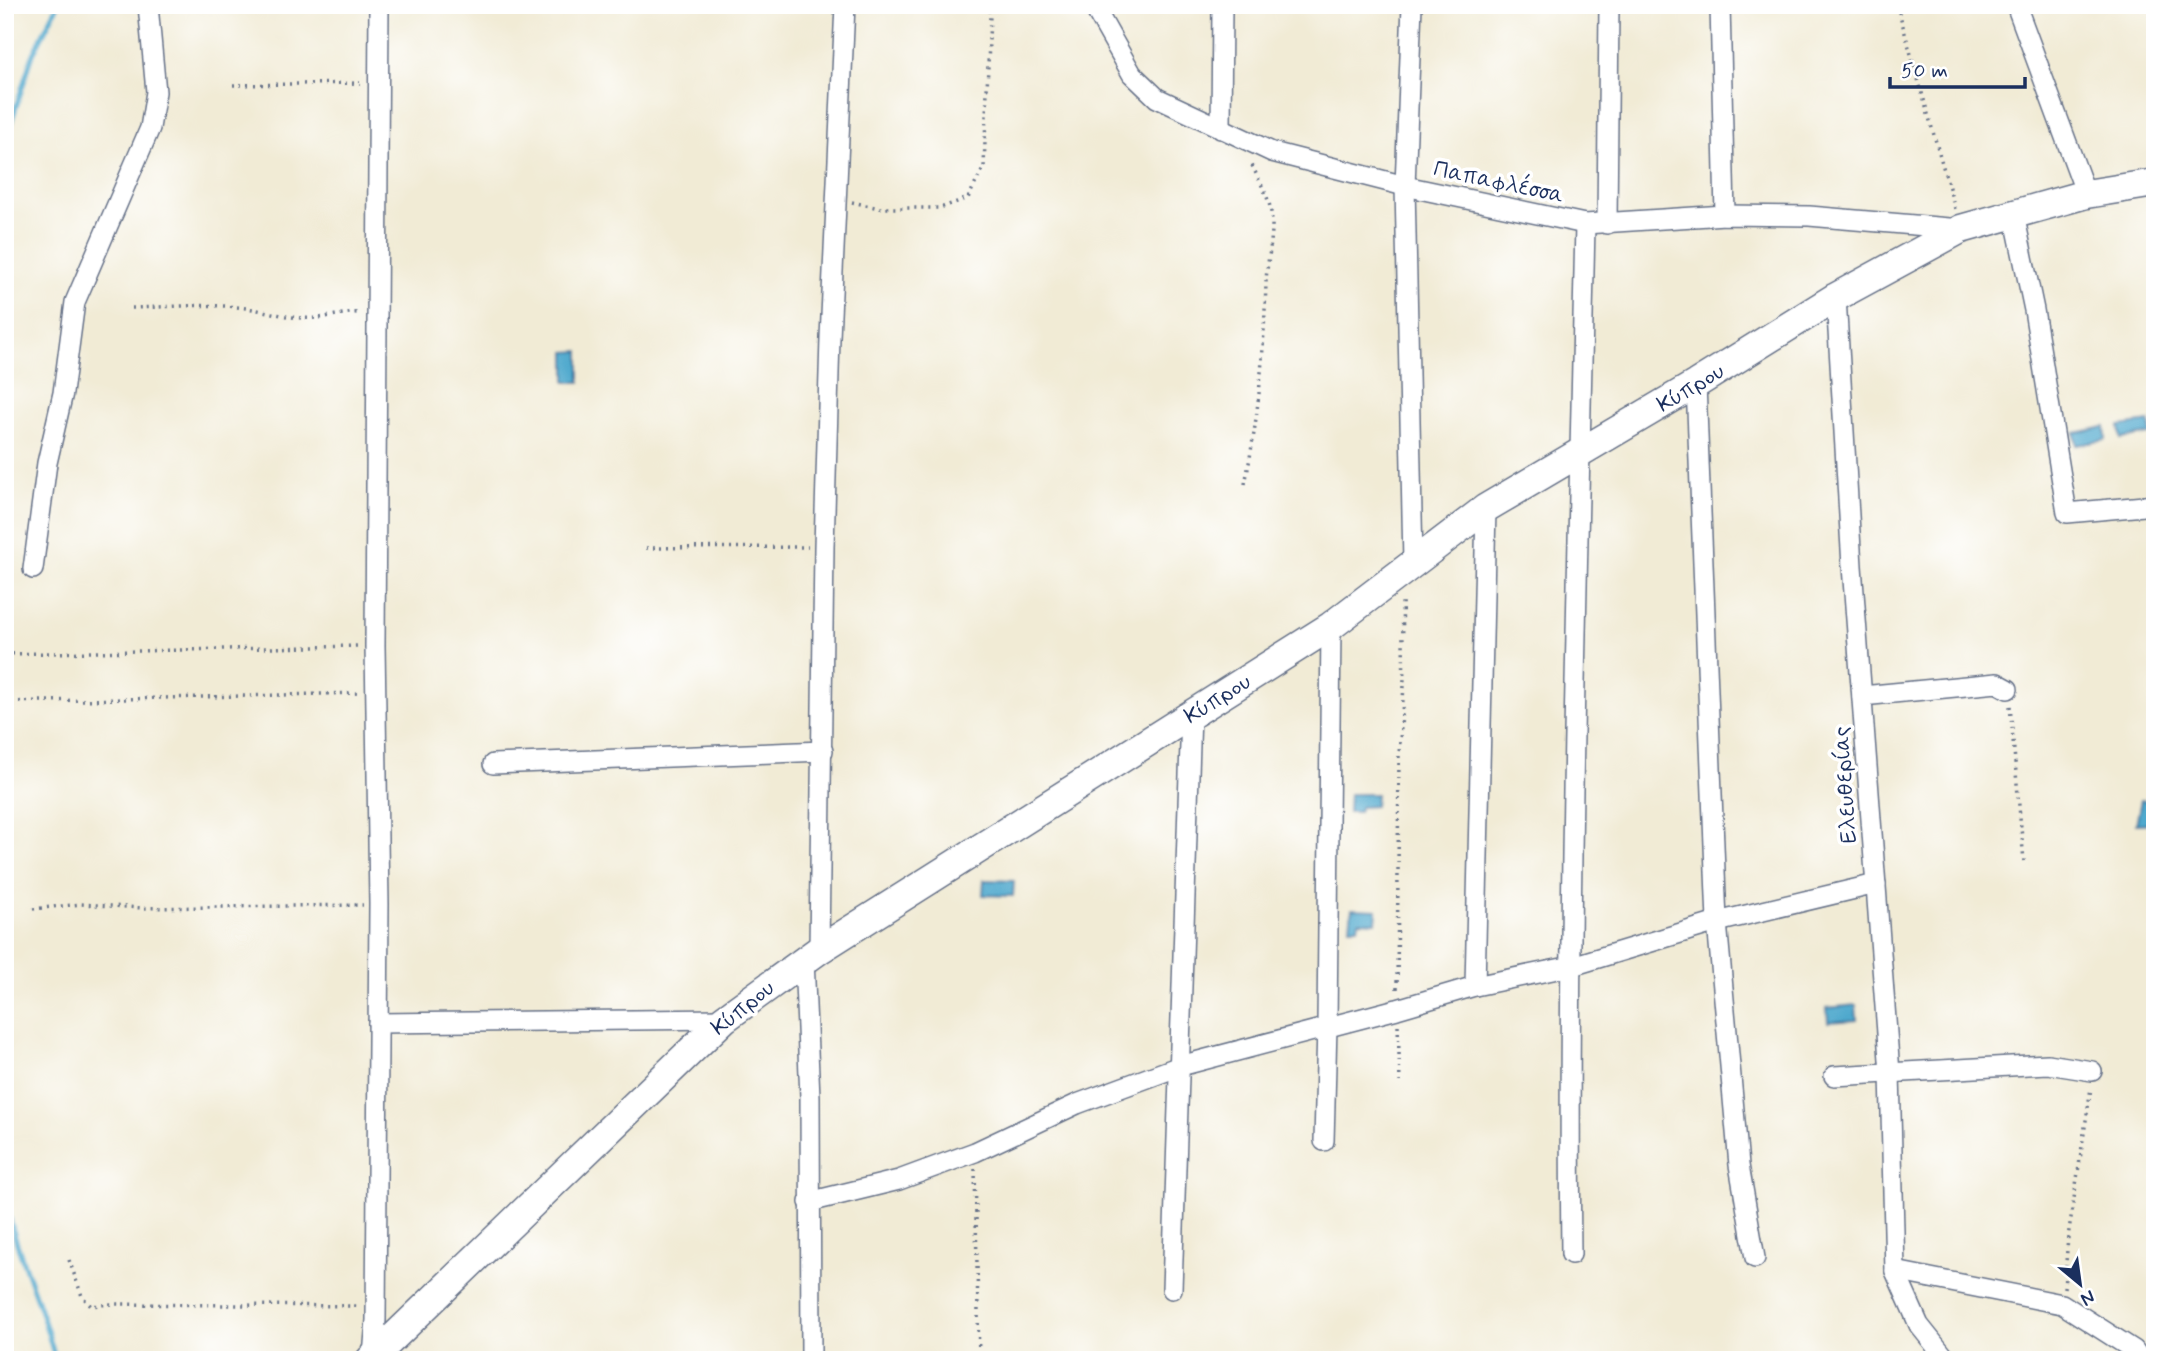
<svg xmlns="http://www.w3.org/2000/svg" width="2160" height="1365" viewBox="0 0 2160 1365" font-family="Mynerve,sans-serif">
<rect width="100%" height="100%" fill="#fff"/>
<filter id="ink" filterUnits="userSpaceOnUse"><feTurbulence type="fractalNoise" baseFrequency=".0143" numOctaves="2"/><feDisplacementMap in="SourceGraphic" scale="14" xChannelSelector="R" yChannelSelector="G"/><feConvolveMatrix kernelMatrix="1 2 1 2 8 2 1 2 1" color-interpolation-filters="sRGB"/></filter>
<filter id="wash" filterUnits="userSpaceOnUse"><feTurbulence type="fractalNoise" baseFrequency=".00686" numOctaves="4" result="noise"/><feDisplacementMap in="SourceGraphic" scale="28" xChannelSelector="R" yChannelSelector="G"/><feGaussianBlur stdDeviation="1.57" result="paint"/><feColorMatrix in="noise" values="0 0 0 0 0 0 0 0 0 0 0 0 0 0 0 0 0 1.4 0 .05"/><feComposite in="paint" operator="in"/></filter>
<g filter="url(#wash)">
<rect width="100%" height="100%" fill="#f1ebd5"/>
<g fill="#50a9cd" stroke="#366c96" stroke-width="2">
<polygon points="580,351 580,382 566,382 566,352"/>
<polygon points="2149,422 2151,434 2121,439 2119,426"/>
<polygon points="2105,427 2106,440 2077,445 2075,433"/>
<polygon points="1349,794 1376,794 1375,806 1360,807 1359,812 1348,812"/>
<polygon points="2141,800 2155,802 2155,823 2136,824"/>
<polygon points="984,880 1014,881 1013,896 983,895"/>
<polygon points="1352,909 1377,910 1376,922 1359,921 1358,927 1350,927"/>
<polygon points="1856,1005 1857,1020 1828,1022 1827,1008"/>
</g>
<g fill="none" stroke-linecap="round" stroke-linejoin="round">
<g stroke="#50a9cd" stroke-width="5">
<polyline points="5,141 33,54 58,5"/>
<path d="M 5,1193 C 13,1251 43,1303 55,1360"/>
</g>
</g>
</g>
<g filter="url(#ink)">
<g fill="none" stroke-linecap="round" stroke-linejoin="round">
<g stroke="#667188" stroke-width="22">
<g id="street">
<polyline points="1093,5 1132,74 1157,98 1272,152 1405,186 1585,224 1725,215 1809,216 1961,229"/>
<polyline points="1412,5 1405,186 1413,562"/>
<polyline points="1720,5 1725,215"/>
<polyline points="2016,5 2086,194"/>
<polyline points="1221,129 1222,5"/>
<polyline points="2014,214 2034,310 2067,513 2155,505"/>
<polyline points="1607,224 1609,5"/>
<polyline points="1836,297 1852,566 1890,1073 1895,1271 1919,1325 1947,1360"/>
<polyline points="1696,384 1717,922 1739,1165 1755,1258"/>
<polyline points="33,569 47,463 63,393 75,302 150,128 156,92 148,5"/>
<polyline points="1862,696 1997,683 2008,689"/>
<polyline points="493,764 823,751"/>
<polyline points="819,950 824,547 830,338 845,5"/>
<polyline points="804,959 810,1097 811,1360"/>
<polyline points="1475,986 1486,508"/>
<polyline points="378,1023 724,1019"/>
<polyline points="1834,1076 2048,1064 2092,1071"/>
<polyline points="1324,1141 1327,1026 1331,626"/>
<polyline points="809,1202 899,1180 975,1152 1077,1104 1180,1066 1397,1009 1475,986 1572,966 1717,922 1876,884"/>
<path d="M 1571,1254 C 1567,910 1578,567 1585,224"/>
<polyline points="1895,1271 2062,1304 2134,1350 2141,1360"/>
<polyline points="1172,1289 1191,714"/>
<polyline points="373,1356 376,1320 379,904 375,646 379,5"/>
</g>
</g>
<g stroke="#667188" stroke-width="31">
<polyline id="secondary" points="370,1360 724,1019 819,950 1331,626 1486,508 1696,384 1836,297 1961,229 2086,194 2155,183"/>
</g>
<g stroke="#667188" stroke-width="3.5" stroke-dasharray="2 5" stroke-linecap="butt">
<polyline points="1897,5 1955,209"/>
<polyline points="233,85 360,83"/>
<polyline points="852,202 879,208 940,208 968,198 984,167 990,15 988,5"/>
<path d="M 132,308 C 169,307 209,303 246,308 C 269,311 292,320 316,318 C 331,317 344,312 359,313"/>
<path d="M 1245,484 C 1259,415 1264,352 1266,282 C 1267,258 1276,232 1270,207 C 1267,193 1257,177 1251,163"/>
<polyline points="646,548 808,547"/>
<polyline points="5,654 357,646"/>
<polyline points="5,702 360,693"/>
<polyline points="2010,706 2024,861"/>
<polyline points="33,909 81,904 142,908 363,905"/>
<polyline points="1397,989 1399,754 1404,686 1402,598"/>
<polyline points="1398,1025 1400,1082"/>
<polyline points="975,1169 979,1360"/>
<polyline points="69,1260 82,1296 91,1306 111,1304 359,1306"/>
<polyline points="2064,1288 2068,1237 2091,1088"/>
</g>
<use href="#street" stroke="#fff" stroke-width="19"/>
<use href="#secondary" stroke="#fff" stroke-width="28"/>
</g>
</g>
<g text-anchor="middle" stroke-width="7" stroke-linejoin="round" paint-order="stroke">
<g font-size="23" fill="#1b2f5e" stroke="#fff">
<text transform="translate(1499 181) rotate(12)" y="8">Παπαφλέσσα</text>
<text transform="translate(1690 387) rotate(-31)" y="8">Κύπρου</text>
<text transform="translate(1217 698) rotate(-32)" y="8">Κύπρου</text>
<text transform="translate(1844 785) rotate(-94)" y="8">Ελευθερίας</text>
<text transform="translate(742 1007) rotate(-39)" y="8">Κύπρου</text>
</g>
</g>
<rect width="2160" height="1365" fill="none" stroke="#fff" stroke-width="28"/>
<g transform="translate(2080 1284) rotate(151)" stroke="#ffffff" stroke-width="5" paint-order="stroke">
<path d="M0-5L12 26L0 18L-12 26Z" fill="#1b2f5e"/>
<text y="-10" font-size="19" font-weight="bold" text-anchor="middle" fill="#1b2f5e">N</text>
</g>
<path d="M1890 77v10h135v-10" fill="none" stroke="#1b2f5e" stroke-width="3.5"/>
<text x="1901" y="77" font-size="21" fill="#1b2f5e" stroke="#ffffff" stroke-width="5" paint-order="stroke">50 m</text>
</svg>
